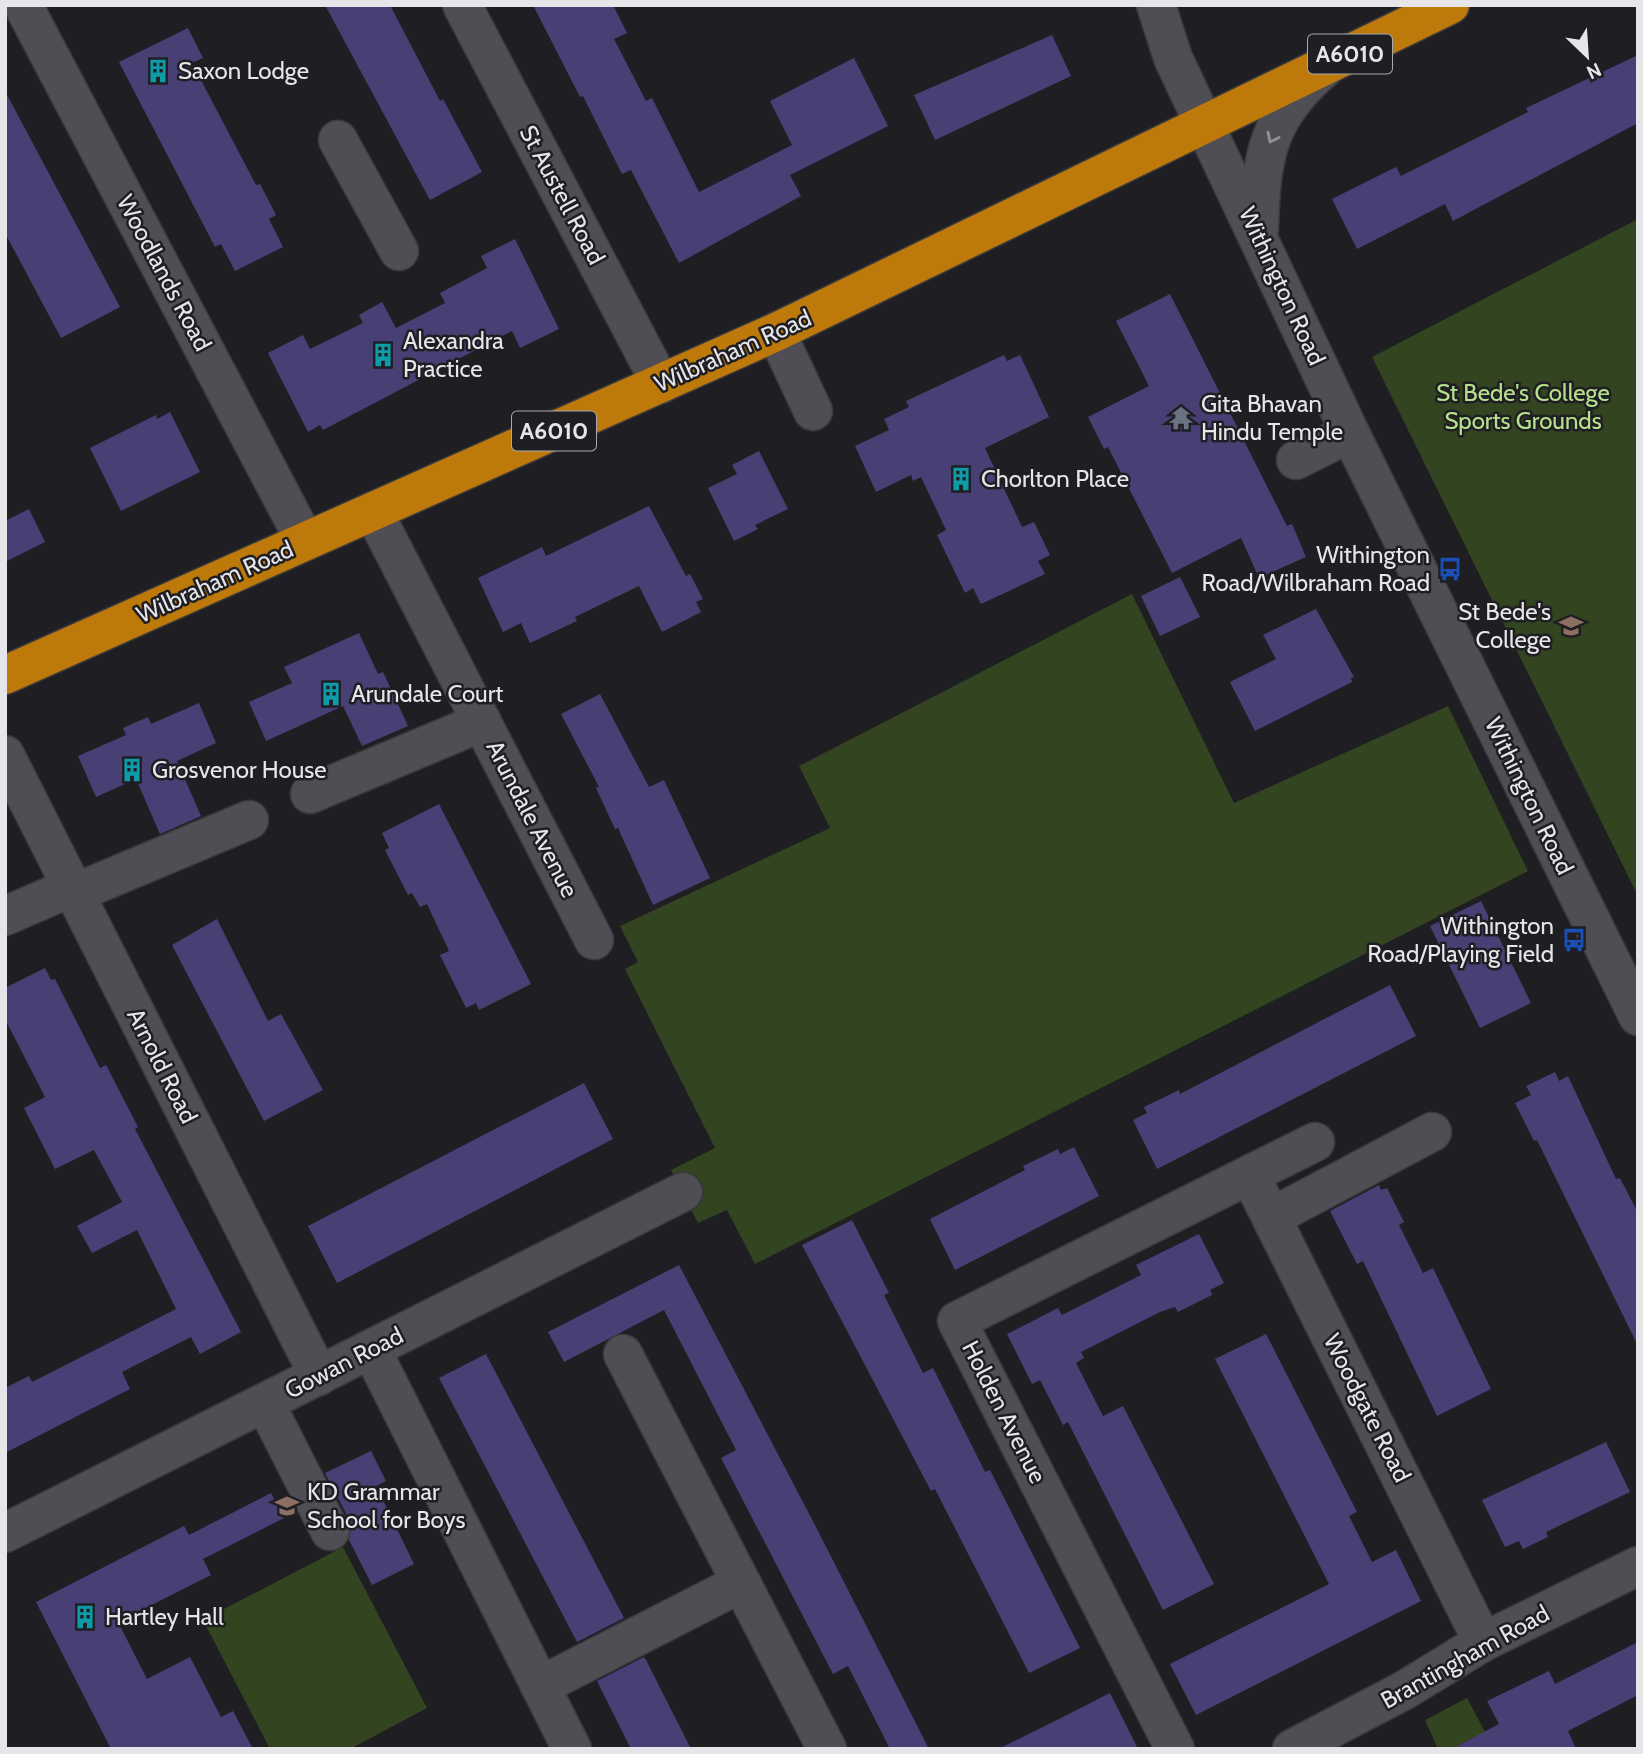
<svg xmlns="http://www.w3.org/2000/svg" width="1643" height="1754" viewBox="0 0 1643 1754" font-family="Cabin,sans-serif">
<rect width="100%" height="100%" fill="#1e1e23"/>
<g fill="#334421">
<polygon points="1638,219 1638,896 1372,357"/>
<polygon points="1132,594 1234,803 1448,706 1528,871 755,1264 727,1210 698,1223 671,1170 715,1148 625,969 638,962 620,926 830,828 799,766"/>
<polygon points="343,1547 427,1708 350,1749 270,1749 203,1620"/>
<polygon points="1467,1698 1494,1749 1477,1736 1452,1749 1438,1749 1425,1720"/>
</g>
<g fill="#484075">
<polygon points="325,5 390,5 440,101 443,99 482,172 430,200"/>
<polygon points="533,5 613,5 627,33 614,39 646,101 652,98 699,192 792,145 770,101 854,58 888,126 790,175 801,196 679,263 631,170 622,174 583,96 580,97"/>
<polygon points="188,28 203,58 192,63 256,185 260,184 276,215 269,219 283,247 235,271 221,244 215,247 119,62"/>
<polygon points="1052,35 1071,76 935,140 914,95"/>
<polygon points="1638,55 1638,123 1453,221 1445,204 1357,249 1332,199 1396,167 1401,176 1528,112 1526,108"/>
<polygon points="5,91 120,307 61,338 5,233"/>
<polygon points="515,239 559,329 520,348 512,331 323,430 320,425 308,432 268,353 303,335 310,349 363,323 359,315 382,302 396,328 445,303 440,293 487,268 481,256"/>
<polygon points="1170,294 1287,526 1292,524 1306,557 1259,578 1241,538 1172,573 1108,447 1104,449 1088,417 1149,386 1116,321"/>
<polygon points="1004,355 1007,361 1020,355 1049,417 985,448 1022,527 1034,522 1050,555 1038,561 1045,574 981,604 973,588 965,593 937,535 946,530 921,477 913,481 911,475 876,492 855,446 889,430 884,419 909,407 906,401"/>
<polygon points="170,412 200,472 121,511 90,448 156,415 157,419"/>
<polygon points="759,451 788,509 755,525 758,529 734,541 708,488 737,474 732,465"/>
<polygon points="649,506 686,576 690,574 703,599 696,602 701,612 662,632 639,586 575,617 577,621 530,643 521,623 503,632 478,578 542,547 546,556"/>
<polygon points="29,509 45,542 5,562 5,521"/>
<polygon points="1180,577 1200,617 1160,636 1141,596"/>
<polygon points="1316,609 1354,677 1351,678 1352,682 1255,731 1230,682 1276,659 1263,635"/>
<polygon points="359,633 378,674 383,672 408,726 362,746 343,706 266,741 249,702 292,683 284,667"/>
<polygon points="600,694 649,787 664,780 710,878 653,905 618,828 615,829 596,788 599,787 561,714"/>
<polygon points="199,703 216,743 177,761 201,816 160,834 136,779 96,797 78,756 126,735 123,728 148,717 151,724"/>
<polygon points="439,804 531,984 479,1010 476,1003 466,1008 440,955 449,951 427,904 420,907 412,893 408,895 385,850 389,848 382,833"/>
<polygon points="1481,901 1531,1003 1480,1028 1430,926"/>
<polygon points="217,919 268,1021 281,1014 323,1090 264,1121 172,945"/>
<polygon points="45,968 51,980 55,979 100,1068 106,1065 138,1127 135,1129 241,1332 200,1354 191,1337 122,1372 130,1389 5,1453 5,1388 29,1376 32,1382 176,1309 137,1230 92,1253 77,1226 122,1202 94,1150 55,1169 24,1108 45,1097 5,1019 5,988"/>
<polygon points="1390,985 1416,1036 1157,1169 1133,1120 1147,1113 1144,1107 1179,1090 1180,1094"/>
<polygon points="1555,1072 1559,1081 1568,1076 1616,1179 1620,1178 1638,1213 1638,1346 1537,1140 1534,1141 1515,1103 1531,1095 1526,1086"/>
<polygon points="584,1083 613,1139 337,1283 308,1226"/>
<polygon points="1074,1147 1099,1196 955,1270 930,1219 1025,1170 1023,1166 1058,1149 1060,1154"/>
<polygon points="1379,1185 1381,1190 1387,1188 1404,1222 1399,1225 1423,1273 1433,1268 1491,1389 1437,1416 1363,1261 1357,1264 1330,1211"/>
<polygon points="852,1220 889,1293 884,1295 923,1373 933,1368 985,1472 990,1470 1080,1648 1029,1673 935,1489 931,1491 802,1245"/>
<polygon points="1199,1234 1224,1283 1210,1290 1212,1295 1178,1312 1175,1307 1160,1312 1081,1352 1084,1358 1076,1363 1103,1416 1123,1406 1214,1584 1163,1610 1068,1422 1063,1425 1040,1380 1032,1384 1007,1334 1058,1308 1062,1315 1141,1275 1136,1265"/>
<polygon points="679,1265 817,1529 929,1749 890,1749 848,1666 833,1674 721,1458 736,1450 664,1310 564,1362 548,1332"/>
<polygon points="1266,1334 1357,1512 1349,1516 1372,1562 1396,1550 1421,1601 1196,1715 1170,1664 1329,1584 1215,1359"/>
<polygon points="486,1354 624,1618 577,1642 439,1378"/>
<polygon points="1606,1442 1630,1492 1546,1532 1548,1537 1523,1549 1519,1541 1505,1547 1482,1500"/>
<polygon points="371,1451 386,1481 376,1486 414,1564 372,1585 349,1540 350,1521 325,1473"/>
<polygon points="271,1493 284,1518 203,1559 211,1575 118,1622 147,1679 190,1657 221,1717 233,1711 253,1749 111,1749 36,1602 184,1526 189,1535"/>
<polygon points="1638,1642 1638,1695 1568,1731 1576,1749 1452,1749 1499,1724 1487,1701 1549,1671 1555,1684"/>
<polygon points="644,1657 646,1660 691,1749 631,1749 597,1681"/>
<polygon points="1110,1693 1138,1749 998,1749 1061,1718"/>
</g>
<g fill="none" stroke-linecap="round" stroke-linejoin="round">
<g stroke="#39393d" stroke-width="41">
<g id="minor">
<polyline points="23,5 305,541"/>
<polyline points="462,5 661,384"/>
<polyline points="1156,5 1173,58 1350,433 1638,1016"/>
<polyline points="338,140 399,251"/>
<path d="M 1259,230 C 1261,155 1267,116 1328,65"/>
<polyline points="776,332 813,411"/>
<polyline points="1296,460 1350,433"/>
<polyline points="373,511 594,940"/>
<polyline points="5,755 319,1376"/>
<polyline points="310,794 482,722"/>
<polyline points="75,893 249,820"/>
<polyline points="5,916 72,887"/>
<polyline points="1250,1175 1483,1642"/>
<polyline points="1272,1217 1432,1132"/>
<polyline points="371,1349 572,1749"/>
<polyline points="623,1354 827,1749"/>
<polyline points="265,1403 330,1531"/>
<polyline points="5,1533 683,1192"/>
<polyline points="540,1686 741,1583"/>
<polyline points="1175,1749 957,1321 1315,1142"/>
<polyline points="1292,1749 1403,1691 1483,1642 1638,1566"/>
</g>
</g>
<g stroke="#39393d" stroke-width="41">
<polyline id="highway" points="5,675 776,332 1450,5"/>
</g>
<use href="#minor" stroke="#4f4e54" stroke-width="38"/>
<use href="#highway" stroke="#bd790a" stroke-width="38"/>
</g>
<defs><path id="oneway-chevron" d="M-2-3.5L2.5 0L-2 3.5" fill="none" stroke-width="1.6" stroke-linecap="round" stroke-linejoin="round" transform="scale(1.75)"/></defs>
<use stroke="#939298" href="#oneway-chevron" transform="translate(1272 138) rotate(116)"/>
<defs>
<g id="building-bare" transform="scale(1.89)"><path d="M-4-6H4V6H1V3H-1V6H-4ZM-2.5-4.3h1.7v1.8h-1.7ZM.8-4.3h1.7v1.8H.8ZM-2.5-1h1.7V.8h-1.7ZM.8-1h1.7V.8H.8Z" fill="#0f9aa8" stroke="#1e1e23" stroke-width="2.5" paint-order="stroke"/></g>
<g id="temple-bare" transform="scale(1.89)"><path d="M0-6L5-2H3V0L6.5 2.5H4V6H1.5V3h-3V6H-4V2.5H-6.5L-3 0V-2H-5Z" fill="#6b7280" stroke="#1e1e23" stroke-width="2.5" paint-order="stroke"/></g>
<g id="bus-bare" transform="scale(1.89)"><path d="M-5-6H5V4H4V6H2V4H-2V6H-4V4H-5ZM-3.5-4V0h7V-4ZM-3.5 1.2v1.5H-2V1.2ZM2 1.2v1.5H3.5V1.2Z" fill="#1a4fb4" stroke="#1e1e23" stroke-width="2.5" paint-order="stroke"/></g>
<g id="school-bare" transform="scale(1.89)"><path d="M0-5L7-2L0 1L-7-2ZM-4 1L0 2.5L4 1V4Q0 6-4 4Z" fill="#8d6e63" stroke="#1e1e23" stroke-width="2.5" paint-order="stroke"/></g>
</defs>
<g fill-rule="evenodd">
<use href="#building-bare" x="158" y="71"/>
<use href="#building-bare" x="383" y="355"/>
<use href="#temple-bare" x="1181" y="418"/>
<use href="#building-bare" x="961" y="479"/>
<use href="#bus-bare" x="1450" y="569"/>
<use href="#school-bare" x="1571" y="626"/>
<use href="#building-bare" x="331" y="694"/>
<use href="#building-bare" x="132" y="770"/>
<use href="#bus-bare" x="1574" y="940"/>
<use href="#school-bare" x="287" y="1506"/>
<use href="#building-bare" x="85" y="1617"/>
</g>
<g text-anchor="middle" stroke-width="5" stroke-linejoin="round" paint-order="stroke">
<g fill="#1e1e23" stroke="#aaaaae" stroke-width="2">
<rect x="1308" y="34.5" width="84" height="39" rx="5"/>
<rect x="512" y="411.5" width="84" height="39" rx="5"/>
</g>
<g font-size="23" font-weight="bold" fill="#e6e6ea">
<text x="1350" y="62">A6010</text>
<text x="554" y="439">A6010</text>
</g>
<g font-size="24" fill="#e6e6ea" stroke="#1e1e23" text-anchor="start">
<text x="178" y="79">Saxon Lodge</text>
<text x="403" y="349">Alexandra<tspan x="403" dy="28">Practice</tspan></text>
<text x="1201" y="412">Gita Bhavan<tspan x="1201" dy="28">Hindu Temple</tspan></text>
<text x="981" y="487">Chorlton Place</text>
<text x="1430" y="563" text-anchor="end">Withington<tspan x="1430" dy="28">Road/Wilbraham Road</tspan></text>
<text x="1551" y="620" text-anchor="end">St Bede's<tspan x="1551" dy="28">College</tspan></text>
<text x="351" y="702">Arundale Court</text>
<text x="152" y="778">Grosvenor House</text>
<text x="1554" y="934" text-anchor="end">Withington<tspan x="1554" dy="28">Road/Playing Field</tspan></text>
<text x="307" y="1500">KD Grammar<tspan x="307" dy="28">School for Boys</tspan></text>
<text x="105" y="1625">Hartley Hall</text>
</g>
<g font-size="24" fill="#e6e6ea" stroke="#1e1e23">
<text transform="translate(562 195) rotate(62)" y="8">St Austell Road</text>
<text transform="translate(164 273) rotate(62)" y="8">Woodlands Road</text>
<text transform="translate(1282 286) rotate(65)" y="8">Withington Road</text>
<text transform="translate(733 351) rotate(-24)" y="8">Wilbraham Road</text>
<text transform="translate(215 582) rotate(-24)" y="8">Wilbraham Road</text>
<text transform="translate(1529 796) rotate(64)" y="8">Withington Road</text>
<text transform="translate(532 819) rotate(63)" y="8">Arundale Avenue</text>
<text transform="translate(162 1066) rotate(63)" y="8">Arnold Road</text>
<text transform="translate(344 1363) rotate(-27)" y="8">Gowan Road</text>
<text transform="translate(1367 1408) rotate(63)" y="8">Woodgate Road</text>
<text transform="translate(1004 1412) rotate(63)" y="8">Holden Avenue</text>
<text transform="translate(1465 1657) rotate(-29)" y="8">Brantingham Road</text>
</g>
<g font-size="24" fill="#b7e08d" stroke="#1e1e23">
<text x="1523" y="401">St Bede's College<tspan x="1523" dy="28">Sports Grounds</tspan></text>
</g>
</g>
<rect width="1643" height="1754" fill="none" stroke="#e6e6ea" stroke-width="14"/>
<g transform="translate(1587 56) rotate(155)" stroke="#1e1e23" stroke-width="5" paint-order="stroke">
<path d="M0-5L12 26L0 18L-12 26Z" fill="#e6e6ea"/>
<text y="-10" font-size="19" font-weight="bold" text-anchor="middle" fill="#e6e6ea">N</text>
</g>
</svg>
